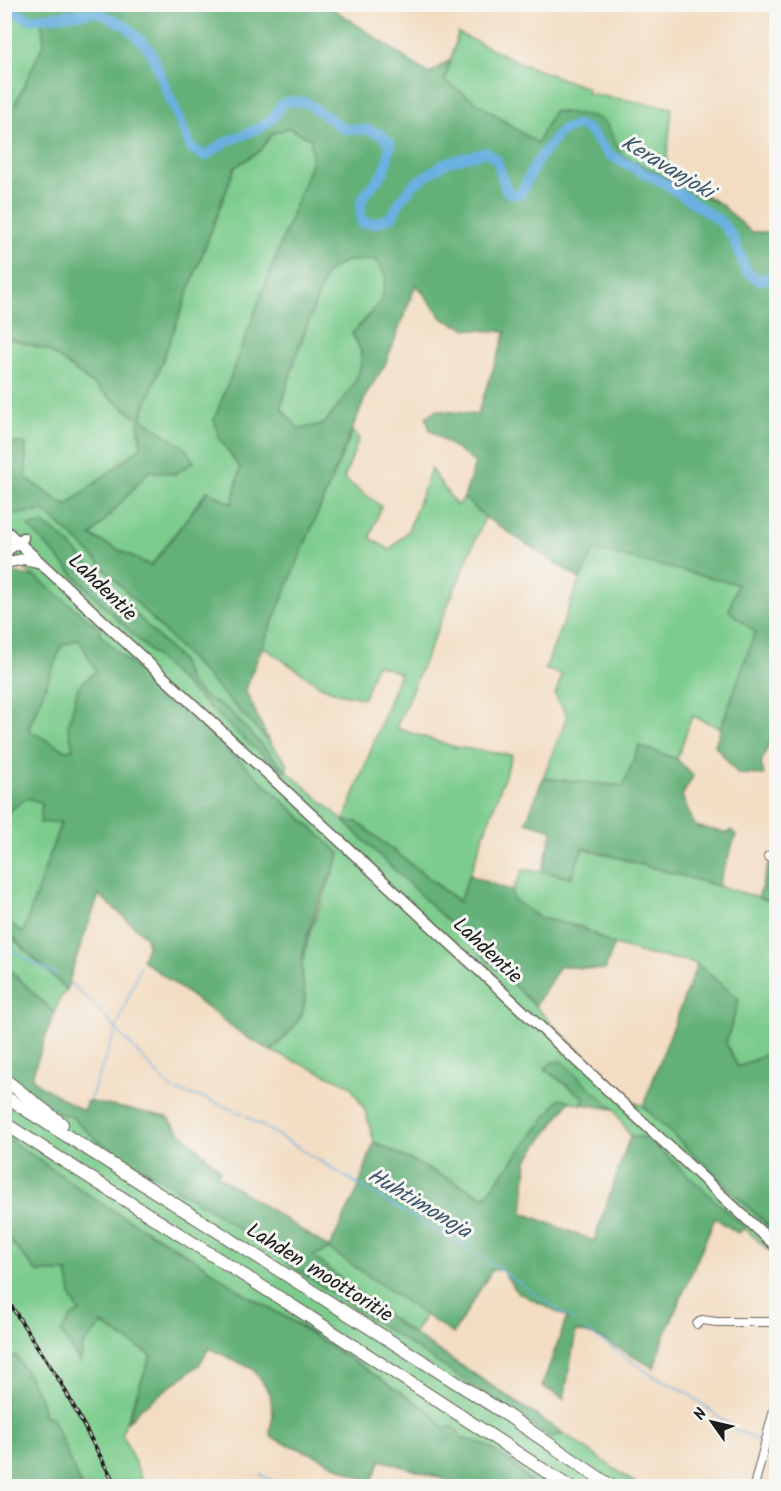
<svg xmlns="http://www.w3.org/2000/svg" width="781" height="1491" viewBox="0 0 781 1491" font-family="Kalam,sans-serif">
<rect width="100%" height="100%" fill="#f6f6f2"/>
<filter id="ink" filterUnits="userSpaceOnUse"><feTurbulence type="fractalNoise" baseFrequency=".0167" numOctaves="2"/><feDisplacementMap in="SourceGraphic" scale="12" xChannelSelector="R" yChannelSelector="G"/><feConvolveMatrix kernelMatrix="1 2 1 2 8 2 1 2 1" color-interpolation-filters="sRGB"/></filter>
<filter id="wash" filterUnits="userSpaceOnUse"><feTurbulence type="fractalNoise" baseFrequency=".008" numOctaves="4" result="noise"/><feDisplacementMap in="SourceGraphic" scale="24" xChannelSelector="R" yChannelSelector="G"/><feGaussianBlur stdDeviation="1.35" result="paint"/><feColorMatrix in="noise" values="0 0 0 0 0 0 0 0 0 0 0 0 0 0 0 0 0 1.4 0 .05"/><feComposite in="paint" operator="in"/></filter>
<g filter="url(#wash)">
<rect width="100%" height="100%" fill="#f3ddc2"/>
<g fill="#7bcc8d" stroke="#4c7454" stroke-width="1.5" fill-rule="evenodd">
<polygon points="41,15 44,43 5,126 5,18"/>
<polygon points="458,33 525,65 587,88 587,93 672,108 667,157 669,171 723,206 623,156 605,122 593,116 554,111 537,143 445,81"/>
<polygon points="288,127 311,139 312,161 220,439 240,468 232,504 207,491 151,566 91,536 149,471 175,474 185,448 141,418 235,167 260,151 272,134"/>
<path d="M 376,260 L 386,276 L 382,300 L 352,334 C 355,340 360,346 361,352 C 365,379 339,404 324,424 L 299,429 L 281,408 L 295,359 L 326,273 L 346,261 Z"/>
<polygon points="4,337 48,350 138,419 141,447 66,506 26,478 26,444 5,442"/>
<path d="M 352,432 L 359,438 L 344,479 L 381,506 L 370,538 L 390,550 L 408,531 L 431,469 L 457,506 L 464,498 L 485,517 L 396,728 L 455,747 L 512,755 L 460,902 L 357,822 L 345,822 L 535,1006 L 625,1098 L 643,1106 L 776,1234 L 776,1257 L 647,1138 L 630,1136 L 614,1109 L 545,1070 L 584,1098 L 582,1104 L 560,1099 L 485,1197 L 374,1142 L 365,1110 L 350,1085 L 271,1051 L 287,1035 L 305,1004 L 302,964 L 310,932 L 340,854 L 158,685 L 131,665 L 100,635 L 99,629 L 5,553 L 4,508 L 12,514 L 44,511 L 82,545 L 269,742 L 287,763 L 287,771 L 344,821 L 400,673 L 376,664 L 364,698 L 341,694 L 321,686 L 262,646 ZM 44,524 L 64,539 L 181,661 L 189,682 L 205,697 L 229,710 L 286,771 L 192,692 L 80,582 L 29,526 Z"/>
<polygon points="595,549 737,584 756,631 721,728 692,716 677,759 639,746 623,786 543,778 567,716 555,695 562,675 545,669 580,579"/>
<polygon points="79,639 96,671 68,726 74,749 65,750 28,730 62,645"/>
<polygon points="27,798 43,803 61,821 23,934 5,919 5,876 7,870 4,869 4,814"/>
<polygon points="582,848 776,902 776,1058 767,1054 738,1067 726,1043 739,999 697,964 688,961 650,955 614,945 581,927 540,918 512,899 512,891 523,870 542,871 571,878"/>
<polygon points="4,930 67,990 61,997 54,1013 5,965"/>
<polygon points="4,1073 25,1090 60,1114 71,1116 99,1142 207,1207 550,1437 565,1434 639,1486 535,1486 509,1460 444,1429 432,1413 378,1377 291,1320 246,1295 193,1258 102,1204 5,1136"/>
<polygon points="4,1234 37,1272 67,1271 72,1299 80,1312 82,1355 83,1345 102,1324 151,1355 122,1433 145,1486 81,1486 52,1418 43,1415 41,1399 16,1355 8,1362 5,1356"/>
<polygon points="329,1249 425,1315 413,1334 312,1256"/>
</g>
<g fill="#64b078" stroke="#40664a" stroke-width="1.5" fill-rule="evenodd">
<path d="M 5,4 L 328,5 L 429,74 L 451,59 L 445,81 L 537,143 L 554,111 L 593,116 L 605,122 L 623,156 L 723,206 L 751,232 L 776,232 L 776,729 L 761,763 L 764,775 L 738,774 L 715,745 L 755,632 L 729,611 L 737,584 L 595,550 L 580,579 L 485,517 L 464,498 L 475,463 L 430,430 L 426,417 L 436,410 L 477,415 L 506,332 L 467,329 L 443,319 L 416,284 L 385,365 L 368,391 L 245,689 L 269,742 L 82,545 L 44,511 L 11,514 L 5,508 L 5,442 L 26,444 L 26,478 L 66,506 L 141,447 L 138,419 L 48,350 L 5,337 L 5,126 L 44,43 L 41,15 L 5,18 ZM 289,128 L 311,139 L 312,161 L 214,420 L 220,439 L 240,468 L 232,504 L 208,491 L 151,566 L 91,536 L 149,471 L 175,474 L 194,462 L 185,448 L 141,418 L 235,167 L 260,151 L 272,134 ZM 376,260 L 386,276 L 382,300 L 352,334 C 355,340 360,346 361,352 C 365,379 339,404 324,424 L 299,429 L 281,408 L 295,359 L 326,273 L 346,261 Z"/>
<path d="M 44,524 L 64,539 L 181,661 L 189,682 L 205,697 L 229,710 L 286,771 L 283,772 C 256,751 232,728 207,705 C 145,648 85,588 28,526 Z"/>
<path d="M 5,571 L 36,577 L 100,629 L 100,635 L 131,665 L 158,685 L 340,854 C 326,885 304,932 302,965 C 301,980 308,997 303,1011 C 298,1026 282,1040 271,1051 L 245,1036 L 142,960 L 147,946 L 146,937 L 99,895 L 73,967 L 67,990 L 5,930 L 5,919 L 23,933 L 61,822 L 40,823 L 42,803 L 27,798 L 5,814 ZM 79,639 L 96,671 L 78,687 L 68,726 L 73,749 L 65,750 L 28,730 L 62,645 Z"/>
<polygon points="639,746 677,759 693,776 682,796 695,826 728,833 731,830 736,835 718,886 583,848 571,878 542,871 553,830 526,822 543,778 623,786"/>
<polygon points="344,821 357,822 459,902 469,875 512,891 513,899 540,918 581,927 614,945 605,970 560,966 535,1006"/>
<polygon points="770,861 776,865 776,902 758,898"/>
<polygon points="697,964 739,999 726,1043 738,1067 767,1054 776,1058 776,1233 643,1106"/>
<polygon points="4,965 54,1013 33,1073 33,1078 38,1084 83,1111 87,1101 167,1117 181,1133 220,1169 218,1176 329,1248 358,1189 374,1142 485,1197 560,1098 570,1101 527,1160 523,1213 594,1241 630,1136 647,1138 745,1228 738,1233 715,1218 662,1342 654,1368 598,1337 576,1331 564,1399 542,1386 567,1317 517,1292 502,1270 492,1270 453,1334 329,1249 313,1256 373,1305 413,1334 565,1434 550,1437 303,1274 207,1207 99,1142 71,1116 60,1114 25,1090 5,1073"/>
<polygon points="561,1061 614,1109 582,1104 584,1098 545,1069 552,1062"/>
<path d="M 4,1136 L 102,1204 L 193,1258 L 246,1295 L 290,1320 L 378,1377 L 432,1413 L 444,1429 L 453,1426 L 462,1439 C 491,1440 516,1467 535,1486 L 466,1486 L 381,1460 L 371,1483 L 315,1455 L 272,1438 L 270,1431 L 273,1415 L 270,1393 L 253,1369 L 209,1348 L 199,1365 L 140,1409 L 127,1423 L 151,1355 L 102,1324 L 83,1345 L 80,1363 L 61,1332 L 72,1316 L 80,1312 L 72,1299 L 67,1272 L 37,1272 L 5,1234 Z"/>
<polygon points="16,1355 41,1399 43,1415 52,1418 81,1486 5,1486 5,1356 8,1362"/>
</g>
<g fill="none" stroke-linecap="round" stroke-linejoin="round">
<g stroke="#6bb0e1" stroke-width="1.5">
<polyline points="4,940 16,953 56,975"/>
<polyline points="68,981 92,1003 172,1090 204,1098 243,1114"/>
<polyline points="90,1099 140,966"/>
<polyline points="246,1116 409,1215 473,1251 574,1321"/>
<polyline points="587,1331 652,1375 686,1392 738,1431 762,1442"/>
<polyline points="770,1444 776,1446"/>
<polyline points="261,1475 284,1486"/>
</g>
<path stroke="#6bb0e1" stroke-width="10" d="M 12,4 L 15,12 L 28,19 L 96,12 L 125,25 L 150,50 L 191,148 L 205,156 L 226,142 L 260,128 L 272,119 L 282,104 L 289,101 L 307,103 L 344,129 L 369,130 L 380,134 L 390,143 C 389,151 388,164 384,171 C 370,193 356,192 362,223 L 375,223 L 392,217 L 400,201 L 414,184 L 447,162 L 486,152 L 497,160 L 507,192 L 520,195 L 537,161 L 561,131 L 576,125 L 588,129 L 609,155 L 664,183 L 720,221 L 733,237 L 746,271 L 758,280 L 776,277"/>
</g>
</g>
<g filter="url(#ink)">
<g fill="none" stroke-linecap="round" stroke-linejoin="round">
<g stroke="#676056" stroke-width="10">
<g id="minor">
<polyline points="768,856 776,861"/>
<polyline points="697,1324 702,1320 717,1322 776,1322"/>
<polyline points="754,1486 776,1402"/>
</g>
</g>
<g stroke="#676056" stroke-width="13">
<g id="major">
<polyline points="4,529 776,1246"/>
<polyline points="4,553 23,538"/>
<polyline points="4,563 24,559 38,562"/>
</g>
</g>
<g stroke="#676056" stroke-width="14">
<g id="highway">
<polyline points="4,1079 62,1124"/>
<polyline points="4,1096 501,1411 611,1486"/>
<polyline points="4,1123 305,1314 568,1486"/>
</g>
</g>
<use href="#minor" stroke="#fff" stroke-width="8"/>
<use href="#major" stroke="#fff" stroke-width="10"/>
<use href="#highway" stroke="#fff" stroke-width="12"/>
<g stroke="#1c1c1c" stroke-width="4">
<polyline id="rail" points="4,1295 61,1383 116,1486"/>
</g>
<use href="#rail" stroke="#f6f6f2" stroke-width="1.5" stroke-dasharray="4.5" stroke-linecap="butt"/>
</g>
</g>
<g text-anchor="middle" stroke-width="6" stroke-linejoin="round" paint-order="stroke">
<g font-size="21" fill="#1c1c1c" stroke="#f6f6f2">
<text transform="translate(103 587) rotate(44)" y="7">Lahdentie</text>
<text transform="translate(488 950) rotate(43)" y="7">Lahdentie</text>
<text transform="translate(320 1272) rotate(32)" y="7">Lahden moottoritie</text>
</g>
<g font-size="22" font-style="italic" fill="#3c576b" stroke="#f6f6f2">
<text transform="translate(668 166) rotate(31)" y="8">Keravanjoki</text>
<text transform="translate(420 1202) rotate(31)" y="8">Huhtimonoja</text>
</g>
</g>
<rect width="781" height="1491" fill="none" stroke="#f6f6f2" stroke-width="24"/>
<g transform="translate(712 1422) rotate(304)" stroke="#f6f6f2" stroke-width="4.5" paint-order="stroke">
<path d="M0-4.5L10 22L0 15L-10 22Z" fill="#1c1c1c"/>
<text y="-9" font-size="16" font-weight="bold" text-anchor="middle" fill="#1c1c1c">N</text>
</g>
</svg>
